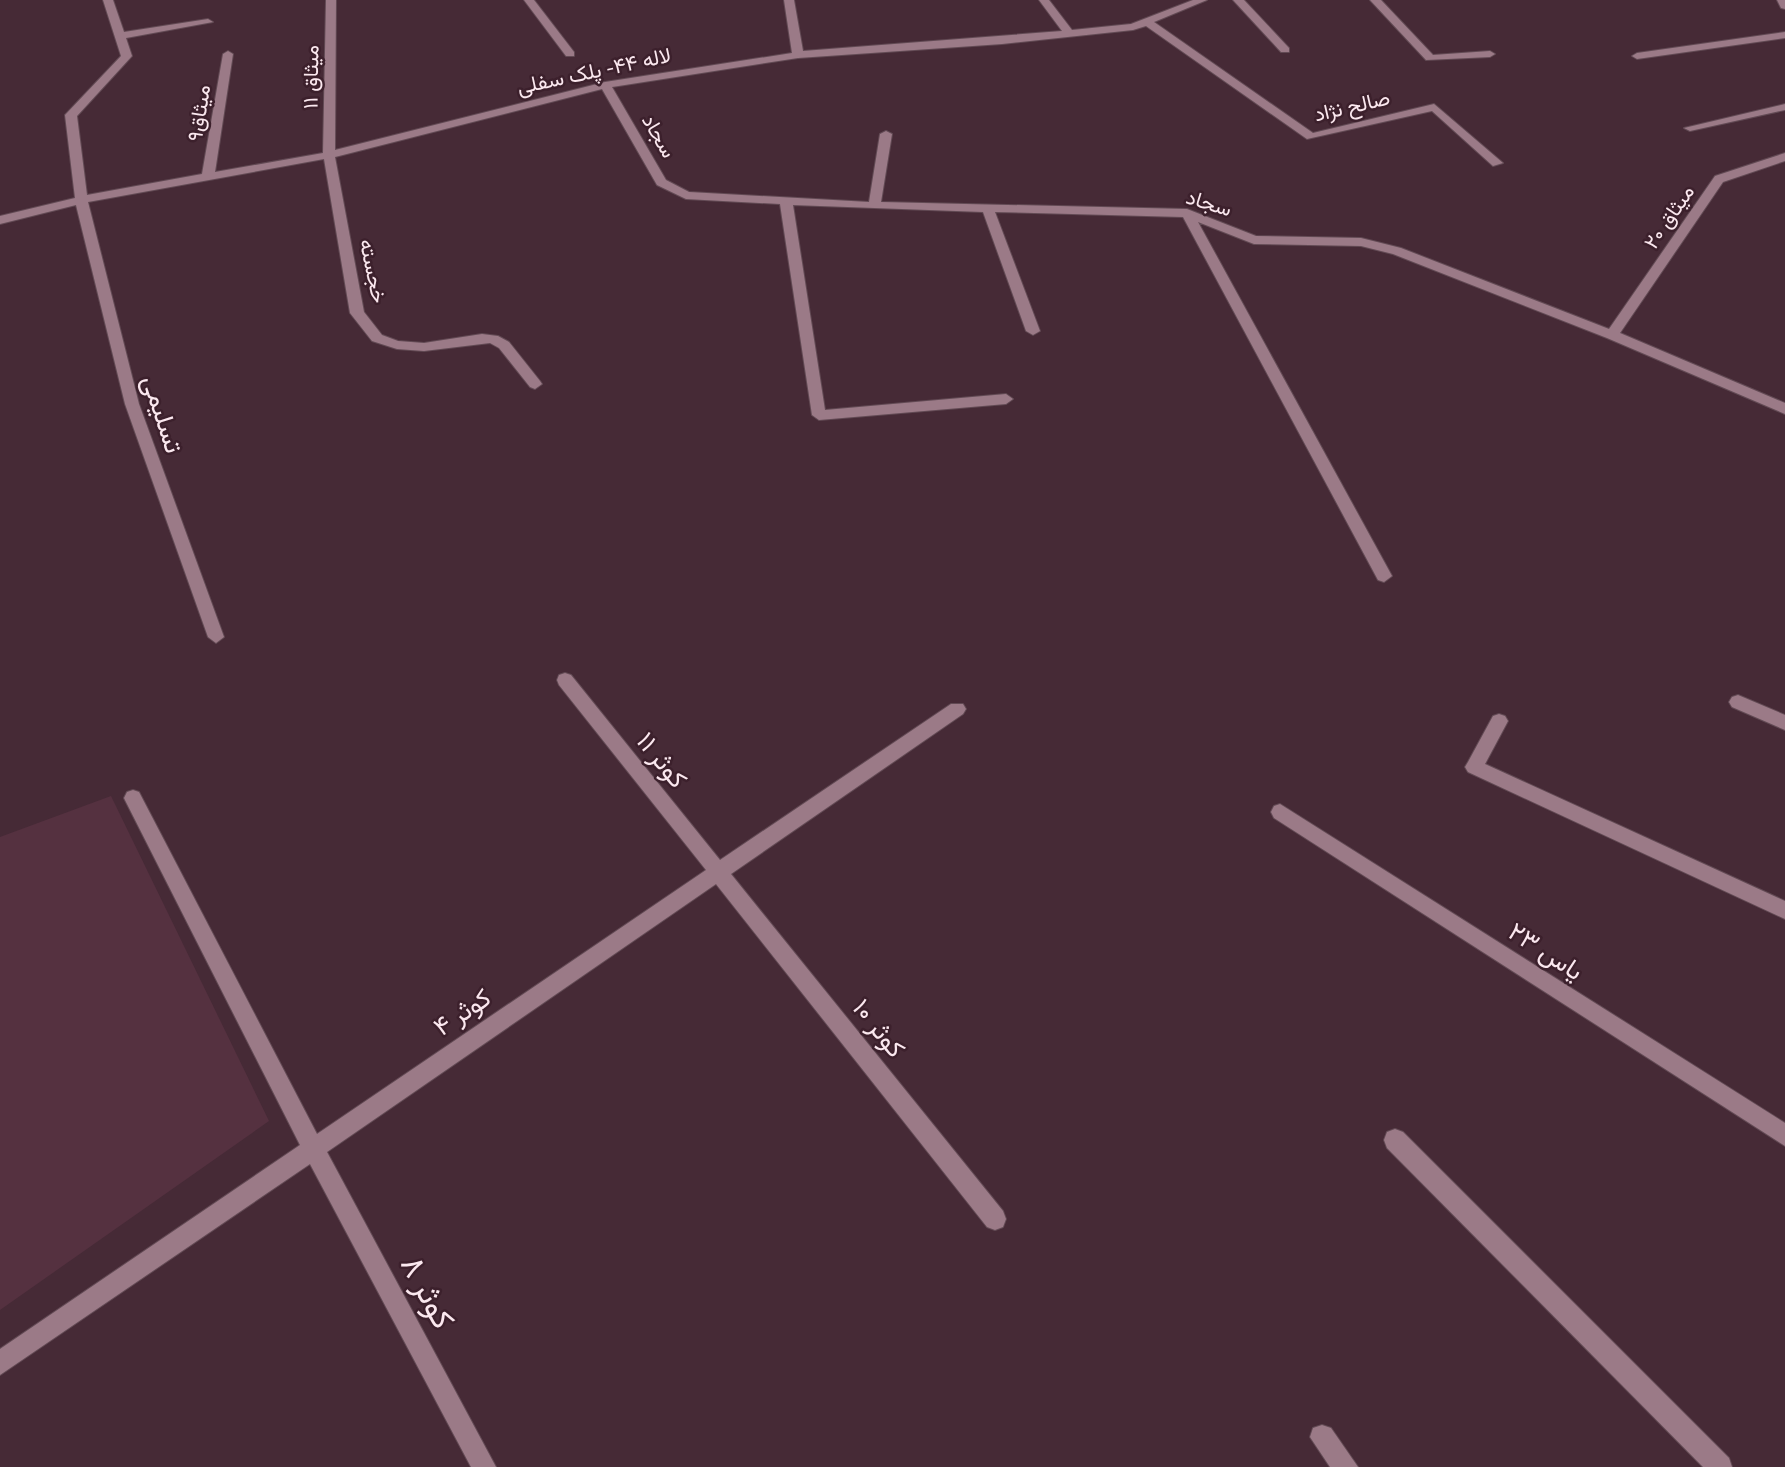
<svg xmlns="http://www.w3.org/2000/svg" width="1785" height="1467" viewBox="0 0 1785 1467" font-family="Spectral,Vazirmatn,serif">
<rect width="100%" height="100%" fill="#462a36"/>
<polygon fill="#553140" points="111,796 269,1121 0,1310 0,837"/>
<g fill="none" stroke-linecap="round" stroke-linejoin="round">
<g stroke="#624a54" stroke-width="2">
<g id="minor">
<polygon points="103,0 113,0 124,32 208,19 213,22 126,38 132,56 77,116 87,195 202,174 223,54 228,51 233,54 215,172 323,153 326,0 336,0 335,150 605,82 792,53 784,0 794,0 803,51 1062,31 1039,0 1049,0 1072,30 1131,24 1193,0 1207,0 1154,22 1313,133 1434,104 1503,163 1493,166 1432,111 1307,139 1146,26 1133,30 1002,44 798,58 612,87 666,180 689,192 869,202 880,134 886,131 892,134 881,202 1187,209 1256,236 1361,238 1401,248 1609,329 1715,176 1785,153 1785,161 1723,182 1620,333 1785,403 1785,414 1607,338 1393,254 1361,246 1254,244 1198,222 1392,576 1384,582 1378,580 1183,217 995,212 1040,331 1033,335 1026,331 983,212 793,205 825,410 1006,394 1013,399 1006,404 819,420 812,415 780,204 686,199 657,185 602,89 335,157 364,312 382,335 398,341 424,343 482,334 498,336 509,342 540,381 542,384 535,389 530,387 499,348 490,343 424,351 397,349 372,341 350,313 324,159 88,202 139,404 224,637 216,643 208,637 125,404 76,205 0,224 0,216 75,198 65,115 121,56"/>
<polygon points="524,0 534,0 574,52 574,56 566,56"/>
<polygon points="1233,0 1244,0 1289,48 1289,52 1281,52"/>
<polygon points="1370,0 1381,0 1433,55 1490,51 1495,54 1490,57 1426,60"/>
<polygon points="1777,0 1785,0 1785,9 1781,8"/>
<polygon points="1785,32 1785,38 1637,59 1632,56 1637,53"/>
<polygon points="1785,104 1785,110 1690,131 1684,128"/>
<polygon points="565,673 571,675 720,860 951,704 963,704 966,709 963,714 731,874 1003,1211 1006,1219 1003,1227 995,1230 987,1227 716,884 327,1152 496,1467 471,1467 310,1164 0,1375 0,1349 300,1145 127,804 124,798 127,792 133,790 139,792 317,1134 706,870 559,685 557,680 559,675"/>
<polygon points="1738,695 1785,715 1785,730 1732,707 1729,702 1732,697"/>
<polygon points="1499,714 1505,716 1508,721 1485,764 1785,901 1785,919 1468,772 1465,767 1468,762 1493,716"/>
<polygon points="1280,804 1785,1123 1785,1146 1274,818 1271,812 1274,806"/>
<polygon points="1395,1129 1403,1132 1729,1458 1732,1467 1703,1467 1387,1148 1384,1140 1387,1132"/>
<polygon points="1322,1425 1331,1428 1358,1467 1330,1467 1310,1437 1313,1428"/>
</g>
</g>
<use href="#minor" fill="#9b7a87" fill-rule="evenodd"/>
</g>
<g text-anchor="middle" stroke-width="5" stroke-linejoin="round" paint-order="stroke">
<g font-size="21" fill="#fbe8ef" stroke="#3c202c">
<text transform="translate(594 71) rotate(-12)" y="7">لاله ۴۴- پلک سفلی</text>
<text transform="translate(311 77) rotate(-89)" y="7">میثاق ۱۱</text>
<text transform="translate(1352 106) rotate(-13)" y="7">صالح نژاد</text>
<text transform="translate(199 113) rotate(-81)" y="7">میثاق۹</text>
<text transform="translate(659 136) rotate(60)" y="7">سجاد</text>
<text transform="translate(1209 203) rotate(17)" y="7">سجاد</text>
<text transform="translate(1669 217) rotate(-56)" y="7">میثاق ۲۰</text>
<text transform="translate(373 271) rotate(78)" y="7">خجسته</text>
</g>
<g font-size="26" fill="#fbe8ef" stroke="#3c202c">
<text transform="translate(163 414) rotate(72)" y="9">تسلیمی</text>
<text transform="translate(662 760) rotate(51)" y="9">کوثر ۱۱</text>
<text transform="translate(1546 951) rotate(33)" y="9">یاس ۲۳</text>
<text transform="translate(462 1012) rotate(-34)" y="9">کوثر ۴</text>
<text transform="translate(879 1028) rotate(51)" y="9">کوثر ۱۰</text>
</g>
<g font-size="32" fill="#fbe8ef" stroke="#3c202c">
<text transform="translate(428 1292) rotate(62)" y="11">کوثر ۸</text>
</g>
</g>
</svg>
